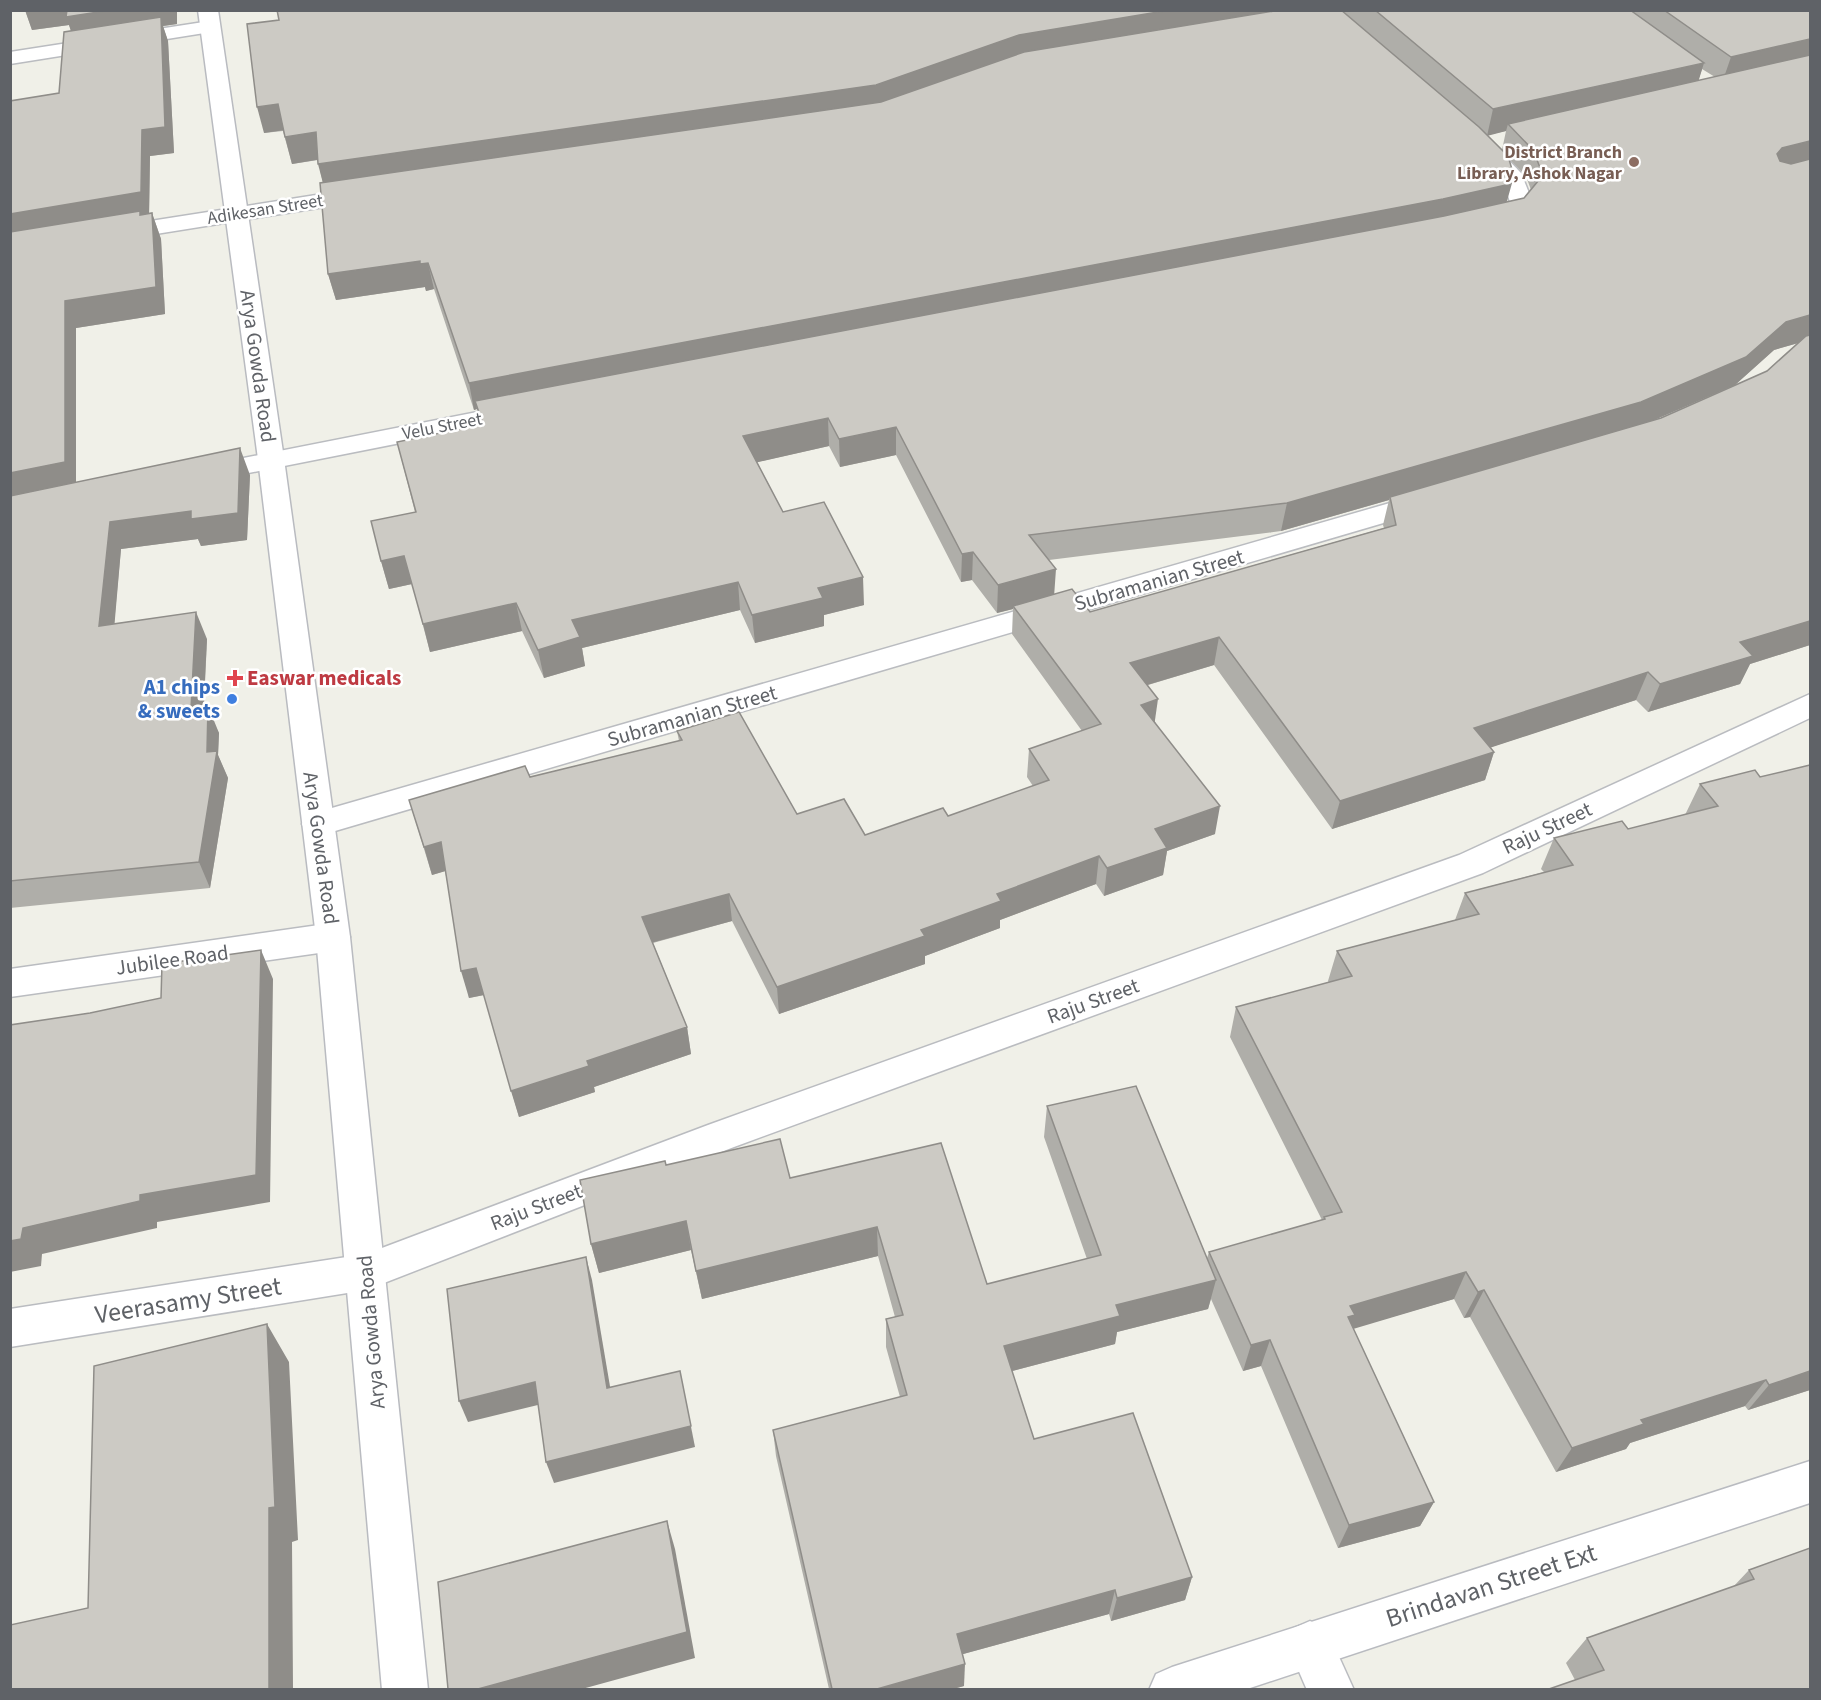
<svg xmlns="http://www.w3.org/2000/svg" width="1821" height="1700" viewBox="0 0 1821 1700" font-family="'Source Sans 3',sans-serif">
<rect width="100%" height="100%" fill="#f0f0e8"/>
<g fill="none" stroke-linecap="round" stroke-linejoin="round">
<g stroke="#babcc0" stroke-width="3">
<g id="minor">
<polygon points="210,21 217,23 220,27 217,31 10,64 10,52"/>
<path d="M 1482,139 L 1490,141 L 1521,173 L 1533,203 C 1521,221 1504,233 1481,227 L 1477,222 L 1481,217 L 1500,213 L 1510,202 L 1503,180 L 1471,146 L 1474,141 Z"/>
<polygon points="367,187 375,189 378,194 375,199 112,241 104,239 100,234 104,229 112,227"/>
<polygon points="523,403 532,405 536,411 532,417 203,482 193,480 189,474 193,468 203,466"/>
<polygon points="1428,492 1438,495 1442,501 1438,507 318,836 306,833 302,824 306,815 318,812"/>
<polygon points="333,923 345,927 350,937 345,947 333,951 10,997 10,969"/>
<polygon points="1310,1621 1326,1628 1354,1690 1307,1690 1287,1644 1294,1628"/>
</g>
</g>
<g stroke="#babcc0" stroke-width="3">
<polygon id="tertiary" points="1810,694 1810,718 1483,873 734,1147 366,1290 10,1347 10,1309 366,1254 708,1125 1459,855"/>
</g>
<g stroke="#b9bbc0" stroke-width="3">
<g id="secondary">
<polygon points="198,10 218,10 284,459 350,937 428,1690 382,1690 316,937 258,459"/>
<polygon points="1810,1461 1810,1503 1244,1690 1149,1690 1156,1674 1172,1667"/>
</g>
</g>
<use href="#minor" fill="#fff" fill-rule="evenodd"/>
<use href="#tertiary" fill="#fff" fill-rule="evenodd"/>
<use href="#secondary" fill="#fff" fill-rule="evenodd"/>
</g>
<g fill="#afaea9" fill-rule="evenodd">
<polygon points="25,10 177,10 177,24 163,26 168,41 174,153 150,156 149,214 152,213 161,239 165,314 76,328 76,482 250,475 247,540 201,546 198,539 121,549 114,624 207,639 204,707 219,733 218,755 228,778 210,888 10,908 10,101 59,93 71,31 69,25 32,30"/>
<path d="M 277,10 L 1810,10 L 1810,645 L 1750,664 L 1740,684 L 1648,712 L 1636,700 L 1491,747 L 1494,752 L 1485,780 L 1332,829 L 1214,665 L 1148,685 L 1155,722 L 1215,834 L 1167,851 L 1163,875 L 1104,896 L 1096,884 L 1000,920 L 1000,928 L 925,956 L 925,964 L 779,1014 L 732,921 L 653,943 L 687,1027 L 691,1054 L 594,1087 L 595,1092 L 519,1117 L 484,995 L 469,998 L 445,871 L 432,875 L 409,800 L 530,777 L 679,741 L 677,731 L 797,814 L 865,835 L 948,816 L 1033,786 L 1027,777 L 1029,749 L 1082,731 L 1012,634 L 1013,609 L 997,613 L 972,580 L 961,582 L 896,455 L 840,467 L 829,446 L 757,462 L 783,512 L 864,605 L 824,615 L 824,626 L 755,643 L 740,610 L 582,648 L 585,666 L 544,678 L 522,631 L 430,652 L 412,584 L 389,589 L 381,561 L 415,512 L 397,442 L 480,425 L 477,409 L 474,410 L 434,289 L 426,291 L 425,287 L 336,300 L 328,274 L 323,183 L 318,160 L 292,164 L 283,131 L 264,133 L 279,20 ZM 1702,69 L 1715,77 L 1698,81 ZM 1506,131 L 1502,150 L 1487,135 ZM 1508,158 L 1526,176 L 1531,190 L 1524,198 L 1507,202 ZM 1798,343 L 1767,371 L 1661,418 L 1654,420 L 1735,385 L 1774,350 ZM 1389,500 L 1383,525 L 1384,528 L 1090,612 L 1054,594 L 1049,560 L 1281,531 Z"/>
<polygon points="1810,765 1810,1390 1748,1410 1745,1406 1630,1443 1626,1449 1556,1472 1470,1317 1464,1318 1454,1299 1353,1328 1434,1502 1420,1526 1338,1548 1261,1366 1243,1371 1211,1299 1208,1309 1117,1332 1115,1344 1012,1371 1034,1439 1192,1577 1185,1600 1111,1621 1109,1614 963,1654 964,1686 953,1689 829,1689 776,1456 773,1430 900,1397 886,1347 886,1319 895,1317 878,1256 702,1299 691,1250 599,1273 591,1244 666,1165 790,1178 987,1284 1087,1259 1044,1137 1047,1106 1207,1258 1209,1252 1322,1220 1230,1037 1236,1007 1329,983 1328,981 1337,951 1455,920 1465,893 1544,872 1541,869 1554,838 1628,829 1685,815 1700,784 1760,777"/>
<polygon points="1810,1548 1810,1689 1575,1680 1566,1663 1587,1638 1733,1587 1749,1570"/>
</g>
<g fill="#8f8d89">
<polygon points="25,10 177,10 177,24 163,26 168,41 174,153 150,156 149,218 10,242 10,214 141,192 74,40 69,25 32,30"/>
<polygon points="1170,10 1312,10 876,111 325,191 318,164 1019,35"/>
<polygon points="1810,39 1810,60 1722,83 1731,57"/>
<polygon points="1704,63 1696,89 1508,124 1506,131 1487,136 1493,109"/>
<polygon points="278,104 285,130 264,133 257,107"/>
<polygon points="316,132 322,159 292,164 285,137"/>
<polygon points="1810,141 1810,164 1771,175 1777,154 1782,148"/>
<polygon points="1514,176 1507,201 1499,211 475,401 477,409 474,410 469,383"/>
<polygon points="152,213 161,239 165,314 76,328 76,489 10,503 10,473 65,301"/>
<polygon points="420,261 428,263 434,289 426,291 425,287 336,300 328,274"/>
<polygon points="1810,315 1810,337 1809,340 1774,350 1735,385 1631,430 1390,497 1389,500 1281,531 1287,503 1786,322"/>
<polygon points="828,418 829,446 745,465 743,436"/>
<polygon points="896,427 896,455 840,467 839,439"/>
<polygon points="240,448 250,475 247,540 201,546 198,539 121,549 112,653 99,626 110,522"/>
<polygon points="973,552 972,580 961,582 962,554"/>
<polygon points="404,556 412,584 389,589 381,561"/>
<polygon points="1056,569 1054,597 1013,606 1013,609 997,613 998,585"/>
<polygon points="863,577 864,605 824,615 824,626 755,643 752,615 818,588"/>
<polygon points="738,582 740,610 582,648 585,666 544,678 538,650 572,620"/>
<polygon points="516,603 522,631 430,652 423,624"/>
<polygon points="196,612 207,639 202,736 191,709"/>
<polygon points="1810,621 1810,645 1750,664 1740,684 1648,712 1660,684 1740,642"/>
<polygon points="1219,637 1214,665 1127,691 1130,663"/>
<polygon points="1648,672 1636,700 1465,756 1474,728"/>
<polygon points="1158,699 1154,727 1141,705"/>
<polygon points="208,706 219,733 218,755 228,778 210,888 199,862 207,752"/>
<polygon points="1494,752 1485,780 1332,829 1340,801"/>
<polygon points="1220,806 1215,834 1167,851 1163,875 1104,896 1107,868 1155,829"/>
<polygon points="441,842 449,870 432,875 424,847"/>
<polygon points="1099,856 1096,884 1000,920 1000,928 925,956 925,964 779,1014 777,987 921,930 997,894"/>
<polygon points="729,894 732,921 647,944 642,917"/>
<polygon points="261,950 273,979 270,1202 157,1222 157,1228 42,1254 41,1266 10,1272 10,1241 23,1228 140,1195"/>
<polygon points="476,968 484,995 469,998 461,971"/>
<polygon points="687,1027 691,1054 594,1087 595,1092 519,1117 511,1091 587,1061"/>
<polygon points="686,1221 691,1250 599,1273 591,1244"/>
<polygon points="877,1227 878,1256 702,1299 696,1271"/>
<polygon points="586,1257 592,1280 614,1410 607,1388"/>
<polygon points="1466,1272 1454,1299 1343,1332 1350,1306"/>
<polygon points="1216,1280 1208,1309 1117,1332 1115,1344 1001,1374 1004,1346 1116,1305"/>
<polygon points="1484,1290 1470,1317 1464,1318 1478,1292"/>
<polygon points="267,1324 289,1362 298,1540 292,1542 293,1689 269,1689"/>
<polygon points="1270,1340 1261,1366 1243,1371 1251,1345"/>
<polygon points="680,1371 695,1447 554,1483 546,1462"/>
<polygon points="1810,1371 1810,1390 1748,1410 1769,1385"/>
<polygon points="1766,1380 1745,1406 1630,1443 1626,1449 1556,1472 1572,1448 1641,1420"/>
<polygon points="535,1382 542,1404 468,1422 459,1401"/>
<polygon points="1434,1502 1420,1526 1338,1548 1349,1525"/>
<polygon points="667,1521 675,1549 695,1658 582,1689 478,1689"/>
<polygon points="1192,1577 1185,1600 1111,1621 1117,1598"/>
<polygon points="1115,1590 1109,1614 956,1656 957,1634"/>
<polygon points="965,1664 964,1686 953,1689 877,1689"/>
</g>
<g fill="#cccac4" stroke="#8f8d89" stroke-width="1.5">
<polygon points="67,10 111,10 66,17"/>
<polygon points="277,10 1170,10 1019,35 876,85 318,164 316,132 285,137 278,104 257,107 247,24 279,20"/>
<polygon points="1280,10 1341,10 1479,127 1508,156 1514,176 1506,185 1443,199 469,383 428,263 420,264 420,261 328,274 320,183 881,102 1024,52"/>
<polygon points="1375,10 1630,10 1704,63 1493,109"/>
<polygon points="1664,10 1810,10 1810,39 1731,57"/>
<polygon points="161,17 165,127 142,130 141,192 10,214 10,101 59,93 64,32"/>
<polygon points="1810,55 1810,141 1782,148 1777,154 1780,161 1791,164 1810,159 1810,315 1786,322 1746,357 1641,402 1287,503 1029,535 1056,569 998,585 973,552 962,554 896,427 839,439 828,418 743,436 783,512 824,502 863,577 818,588 823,598 752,615 738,582 572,620 580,637 538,650 516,603 423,624 404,556 381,561 371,521 416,512 397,442 483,424 475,401 1444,216 1524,198 1543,175 1533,150 1508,124"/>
<polygon points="140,211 140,215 152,213 156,287 65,301 65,462 10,473 10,232"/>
<polygon points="1810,335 1810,621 1740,642 1753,656 1660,684 1648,672 1474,728 1494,752 1340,801 1219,637 1130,663 1158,699 1141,705 1220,806 1155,829 1167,848 1107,868 1099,856 997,894 1001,901 921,930 925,936 777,987 729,894 642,917 687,1027 587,1061 589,1066 511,1091 476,968 461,971 441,842 424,847 409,800 525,766 530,777 682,740 677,731 739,712 797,814 844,799 865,835 943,808 948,816 1049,780 1029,749 1101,724 1013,606 1072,589 1090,612 1396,525 1390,497 1661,418 1767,371 1806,336"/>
<polygon points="240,448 238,513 191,519 191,511 110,522 99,626 196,612 191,709 208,706 207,752 217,751 199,862 10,881 10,496"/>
<polygon points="1810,765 1810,1371 1769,1385 1766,1380 1641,1420 1644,1424 1572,1448 1484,1290 1478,1292 1466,1272 1350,1306 1355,1315 1348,1317 1434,1502 1349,1525 1270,1340 1251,1345 1209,1252 1325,1219 1324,1217 1342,1212 1236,1007 1352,976 1337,951 1479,914 1465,893 1573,865 1554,838 1622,821 1628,829 1718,806 1700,784 1755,770 1760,777"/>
<polygon points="261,950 256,1175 140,1195 140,1201 23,1228 21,1239 10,1241 10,1025 90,1013 161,998 162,964"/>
<polygon points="1136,1086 1216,1280 1116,1305 1120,1316 1004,1346 1034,1439 1133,1413 1192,1577 1117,1598 1115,1590 957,1634 965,1664 877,1689 832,1689 773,1430 907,1395 886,1319 903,1315 877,1227 696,1271 686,1221 591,1244 580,1180 665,1161 666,1165 780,1139 790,1178 941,1143 987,1284 1101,1255 1047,1106"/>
<polygon points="586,1257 607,1388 680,1371 691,1426 546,1462 535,1382 459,1401 447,1289"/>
<polygon points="267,1324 275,1507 269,1508 269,1689 10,1689 10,1625 88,1608 94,1366"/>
<polygon points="667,1521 687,1632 478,1689 448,1689 438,1582"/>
<polygon points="1810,1548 1810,1689 1549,1689 1604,1670 1587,1638 1754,1579 1749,1570"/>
</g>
<circle fill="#8d6e63" stroke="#fff" stroke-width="2" cx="1634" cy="162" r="6"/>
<path fill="#e0444e" stroke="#fff" stroke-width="2" d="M232 669h6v6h6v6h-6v6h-6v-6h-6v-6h6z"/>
<circle fill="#3f7fe0" stroke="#fff" stroke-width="2" cx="232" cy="699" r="6"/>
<g text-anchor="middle" stroke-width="5" stroke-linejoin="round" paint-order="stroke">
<g font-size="18" font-weight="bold" fill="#785e54" stroke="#fff" text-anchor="end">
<text x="1622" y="158">District Branch<tspan x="1622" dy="21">Library, Ashok Nagar</tspan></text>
</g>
<g font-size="18" fill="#5f6267" stroke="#fff">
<text transform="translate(265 209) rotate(-9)" y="6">Adikesan Street</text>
<text transform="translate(442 426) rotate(-11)" y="6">Velu Street</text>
</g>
<g font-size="21" fill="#5f6267" stroke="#fff">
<text transform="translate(258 366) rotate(82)" y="7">Arya Gowda Road</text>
<text transform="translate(1159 580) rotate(-16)" y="7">Subramanian Street</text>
<text transform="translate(692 716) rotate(-16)" y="7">Subramanian Street</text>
<text transform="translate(1547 828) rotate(-25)" y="7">Raju Street</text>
<text transform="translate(321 848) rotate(82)" y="7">Arya Gowda Road</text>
<text transform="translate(172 960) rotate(-8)" y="7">Jubilee Road</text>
<text transform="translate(1093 1001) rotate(-20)" y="7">Raju Street</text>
<text transform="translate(536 1207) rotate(-21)" y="7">Raju Street</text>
<text transform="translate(371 1332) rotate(-95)" y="7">Arya Gowda Road</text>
</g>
<g font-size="21" font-weight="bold" fill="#be3a42" stroke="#fff" text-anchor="start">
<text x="247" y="685">Easwar medicals</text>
</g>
<g font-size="21" font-weight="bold" fill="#366cbe" stroke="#fff" text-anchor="end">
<text x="220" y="694">A1 chips<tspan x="220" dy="24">&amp; sweets</tspan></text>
</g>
<g font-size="26" fill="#5f6267" stroke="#fff">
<text transform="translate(188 1300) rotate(-9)" y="9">Veerasamy Street</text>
<text transform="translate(1491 1585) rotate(-18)" y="9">Brindavan Street Ext</text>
</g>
</g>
<rect width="1821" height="1700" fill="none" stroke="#5f6267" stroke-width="24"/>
</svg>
